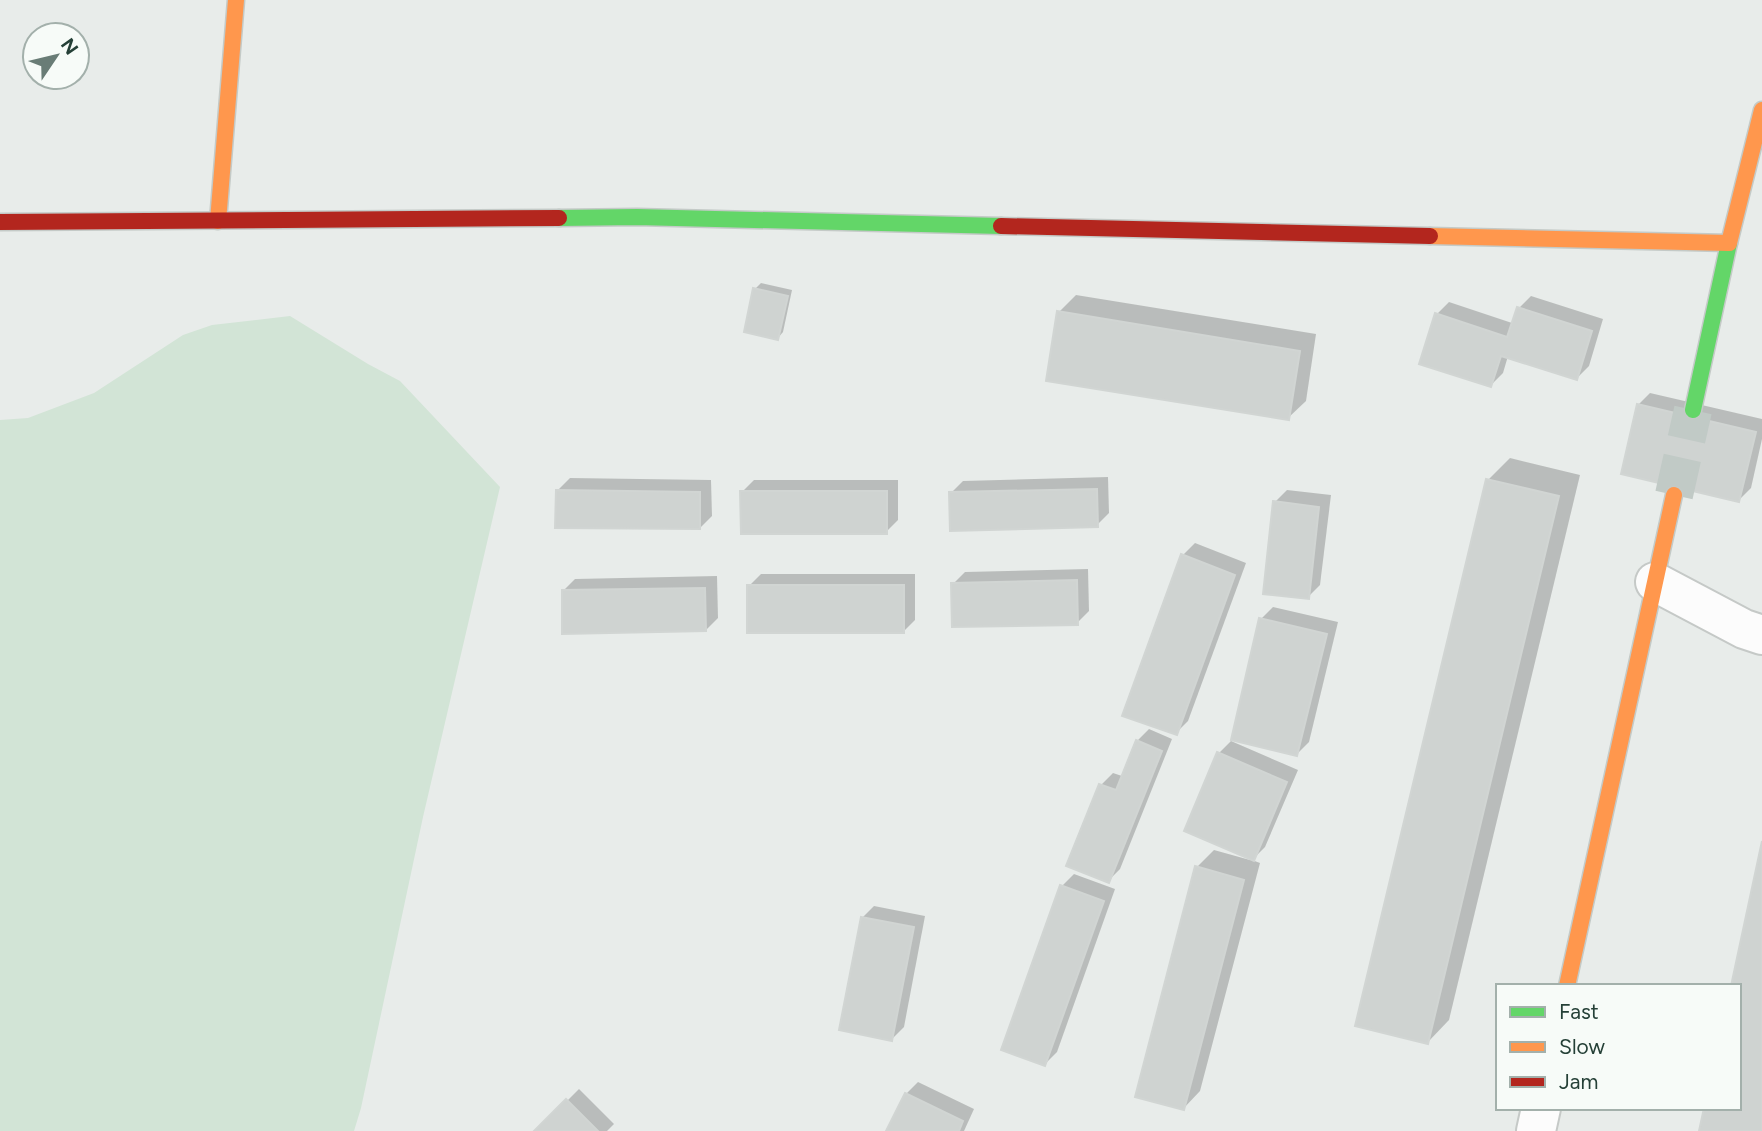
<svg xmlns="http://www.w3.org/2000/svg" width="1762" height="1131" viewBox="0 0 1762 1131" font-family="Figtree,sans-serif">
<rect width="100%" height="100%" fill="#e8ecea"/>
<polygon fill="#d2e4d6" points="290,316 368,364 400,381 500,487 423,817 361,1108 354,1131 0,1131 0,420 28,418 94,393 183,335 212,325"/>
<g fill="#0003">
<polygon points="761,283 792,290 783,332 778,338 755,289"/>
<polygon points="1076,295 1316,334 1306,401 1288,418 1059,312"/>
<polygon points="1531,296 1603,319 1589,366 1577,378 1508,356 1503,373 1491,385 1437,314 1449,302 1512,323 1519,308"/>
<polygon points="1650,393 1762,419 1762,439 1751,488 1739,500 1638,405"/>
<polygon points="1510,458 1580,475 1449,1020 1428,1042 1488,480"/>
<polygon points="1108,477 1109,513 1097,525 951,493 963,481"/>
<polygon points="570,478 711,480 712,516 700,528 558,490"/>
<polygon points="754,480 898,480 898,520 886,532 742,492"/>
<polygon points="1287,490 1331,495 1320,585 1308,597 1275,502"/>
<polygon points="1195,543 1246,563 1188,721 1176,733 1183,555"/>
<polygon points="1088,569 1089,611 1077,623 953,584 965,572"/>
<polygon points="761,574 915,574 915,620 903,632 749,586"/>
<polygon points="717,576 718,618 706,630 563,591 575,579"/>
<polygon points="1273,607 1338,622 1309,742 1297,754 1261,619"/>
<polygon points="1149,729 1172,739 1120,869 1108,881 1068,865 1101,785 1113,773 1122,776 1137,741"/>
<polygon points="1231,741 1298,770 1265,847 1252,860 1260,863 1200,1091 1183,1109 1197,867 1214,850 1250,860 1251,858 1219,753"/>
<polygon points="1074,874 1115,889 1057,1052 1045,1064 1062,886"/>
<polygon points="874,906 925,916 904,1027 892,1039 862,918"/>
<polygon points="918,1082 974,1109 964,1131 888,1131 906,1094"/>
<polygon points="579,1089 614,1124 607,1131 537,1131"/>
</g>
<g fill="#cfd3d1" stroke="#d1d5d3" stroke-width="2">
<polygon points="753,288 788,296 778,340 744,332"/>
<polygon points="1517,307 1592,331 1577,380 1501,356 1491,387 1419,364 1435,313 1507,337"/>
<polygon points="1057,311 1300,351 1289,420 1046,381"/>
<polygon points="1637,404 1756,432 1739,502 1621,474"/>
<polygon points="1486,479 1559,496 1428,1044 1355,1026"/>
<polygon points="1097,489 1098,527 950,531 949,492"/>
<polygon points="556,490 700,492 700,529 555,528"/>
<polygon points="740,491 887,491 887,534 741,534"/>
<polygon points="1273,501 1319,507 1309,599 1263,594"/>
<polygon points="1181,554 1235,575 1177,735 1122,716"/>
<polygon points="1077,580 1078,625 952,627 951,583"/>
<rect x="747" y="585" width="157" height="48"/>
<polygon points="705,588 706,631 562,634 562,590"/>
<polygon points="1259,618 1327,634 1297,756 1231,740"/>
<polygon points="1136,740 1162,751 1109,883 1066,866 1099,784 1116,790"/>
<polygon points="1217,752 1287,782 1254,861 1184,831"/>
<polygon points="1762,841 1762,1131 1699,1131 1704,1108 1739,1108 1739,986 1731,986"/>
<polygon points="1195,866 1244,880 1184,1110 1135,1097"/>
<polygon points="1060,885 1104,901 1045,1066 1001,1050"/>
<polygon points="861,917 914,927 892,1041 839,1030"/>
<polygon points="905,1093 963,1121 959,1131 886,1131"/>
<polygon points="566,1099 598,1131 534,1131"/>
</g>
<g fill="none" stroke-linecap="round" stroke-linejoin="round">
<polyline stroke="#c1cac6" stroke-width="38" stroke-dasharray="38 19" stroke-linecap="butt" points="1674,495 1693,410"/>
<g stroke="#c5c9c7" stroke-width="42">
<g id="street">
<polyline points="1655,582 1744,629 1762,635"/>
<polyline points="1536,1131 1541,1108"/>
</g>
</g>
<g stroke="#c4cac7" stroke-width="19">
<g id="fast">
<polyline points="559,218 637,217 1001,226"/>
<polyline points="1693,410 1729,243"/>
</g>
</g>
<g stroke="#c4cac7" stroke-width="19">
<g id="slow">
<polyline points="218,221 236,0"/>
<polyline points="1430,236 1729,243 1762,110"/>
<polyline points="1567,986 1674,495"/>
</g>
</g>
<g stroke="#c4cac7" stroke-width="19">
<g id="jam">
<polyline points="0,222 559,218"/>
<polyline points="1001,226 1430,236"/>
</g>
</g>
<use href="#street" stroke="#fcfcfc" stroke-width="38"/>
<use href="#fast" stroke="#63d668" stroke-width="16"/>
<use href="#slow" stroke="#ff974d" stroke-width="16"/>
<use href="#jam" stroke="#b3261e" stroke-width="16"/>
</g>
<rect x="1496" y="984" width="245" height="126" fill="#f7fbf8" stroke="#a3b0ab" stroke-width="2"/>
<rect x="1510" y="1007" width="35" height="10" fill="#63d668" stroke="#a3b0ab" stroke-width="2"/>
<text x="1559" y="1019" font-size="21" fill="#254037">Fast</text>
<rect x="1510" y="1042" width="35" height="10" fill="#ff974d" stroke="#a3b0ab" stroke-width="2"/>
<text x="1559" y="1054" font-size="21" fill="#254037">Slow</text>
<rect x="1510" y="1077" width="35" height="10" fill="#b3261e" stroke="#a3b0ab" stroke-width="2"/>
<text x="1559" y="1089" font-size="21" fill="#254037">Jam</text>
<g transform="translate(56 56) rotate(55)"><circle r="33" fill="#f7fbf8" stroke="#a3b0ab" stroke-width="2"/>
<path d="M0-5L12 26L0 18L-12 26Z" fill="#697c76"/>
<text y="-10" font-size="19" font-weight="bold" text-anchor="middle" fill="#254037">N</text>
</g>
</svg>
